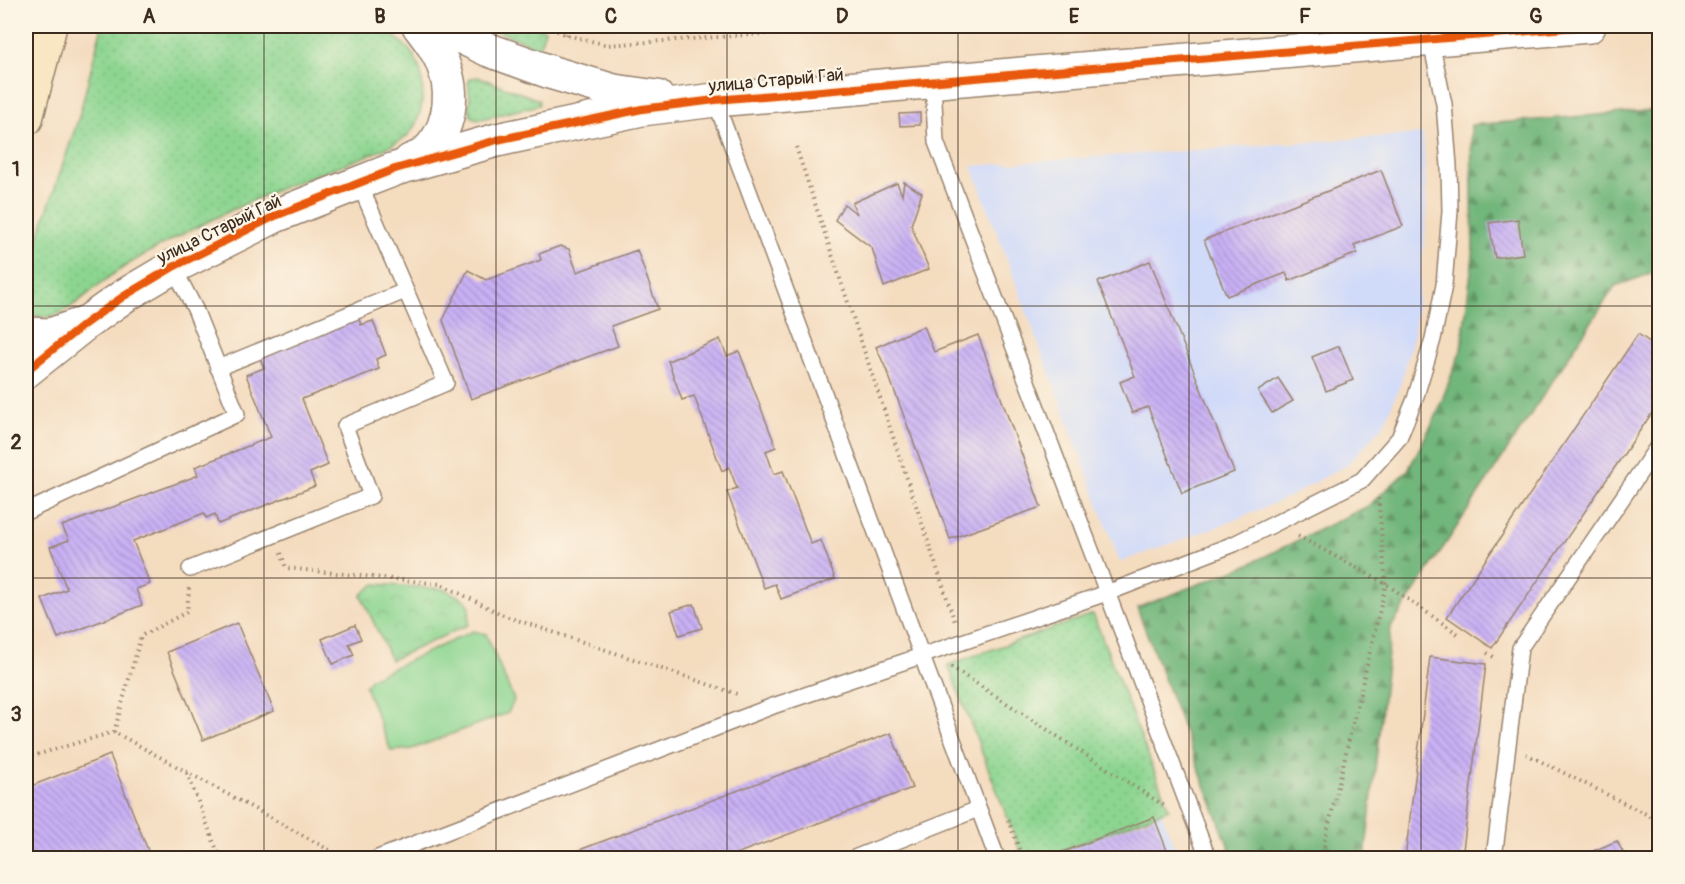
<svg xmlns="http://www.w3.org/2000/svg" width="1685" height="884" viewBox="0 0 1685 884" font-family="Pangolin,sans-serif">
<defs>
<pattern id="grass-dots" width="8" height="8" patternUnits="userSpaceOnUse" patternTransform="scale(1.5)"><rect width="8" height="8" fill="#8cd590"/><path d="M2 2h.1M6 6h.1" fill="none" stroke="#7ab77c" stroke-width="1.8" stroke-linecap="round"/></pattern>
<pattern id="forest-firs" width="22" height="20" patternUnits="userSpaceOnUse" patternTransform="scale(1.5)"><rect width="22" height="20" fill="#71b67a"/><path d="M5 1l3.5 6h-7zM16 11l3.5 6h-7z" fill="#5e9463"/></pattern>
<pattern id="park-crowns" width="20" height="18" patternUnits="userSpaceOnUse" patternTransform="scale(1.5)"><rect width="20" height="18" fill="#8cd590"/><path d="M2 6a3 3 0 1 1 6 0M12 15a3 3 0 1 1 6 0" fill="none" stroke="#7ab77c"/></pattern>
<pattern id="building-back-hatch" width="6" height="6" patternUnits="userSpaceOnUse" patternTransform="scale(1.5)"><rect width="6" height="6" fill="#c9b1f5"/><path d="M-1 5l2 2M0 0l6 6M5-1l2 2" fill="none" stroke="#a490c6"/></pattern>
</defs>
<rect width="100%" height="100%" fill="#fcf5e5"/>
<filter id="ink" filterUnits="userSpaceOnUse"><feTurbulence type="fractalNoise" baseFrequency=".0167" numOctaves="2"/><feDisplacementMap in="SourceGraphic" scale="12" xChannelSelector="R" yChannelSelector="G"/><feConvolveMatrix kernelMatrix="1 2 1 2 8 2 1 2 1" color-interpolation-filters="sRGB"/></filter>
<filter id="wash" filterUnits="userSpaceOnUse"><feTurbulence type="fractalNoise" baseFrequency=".008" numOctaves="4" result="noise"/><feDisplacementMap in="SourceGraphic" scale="24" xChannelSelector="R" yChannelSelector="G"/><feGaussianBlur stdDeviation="1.35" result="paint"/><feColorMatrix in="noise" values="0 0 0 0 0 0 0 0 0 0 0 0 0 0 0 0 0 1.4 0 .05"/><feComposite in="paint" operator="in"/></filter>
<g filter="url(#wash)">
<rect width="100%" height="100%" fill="#f4dcbf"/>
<g fill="#d0daf9">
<polygon points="1423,134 1427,215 1414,334 1401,383 1383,426 1348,464 1291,496 1230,522 1120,562 972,166"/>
<polygon points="1161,812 1179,858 1043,858 1154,817"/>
</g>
<g fill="url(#grass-dots)" stroke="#648057" stroke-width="1.5">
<path d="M 102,26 L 377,26 C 391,34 406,43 415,58 C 427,78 425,117 408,135 C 393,149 341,165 320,173 C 277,189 236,207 195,228 C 167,242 138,257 112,275 C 94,287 73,310 52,316 C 43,319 34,316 26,313 L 26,273 L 79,117 Z"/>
<polygon points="486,26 535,26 545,30 539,48"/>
<polygon points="478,77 539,100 539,105 477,120 471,116 469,108 470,97 468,83 471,78"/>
<polygon points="1093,614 1169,809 1042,858 1023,858 948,665"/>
</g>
<polygon fill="url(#forest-firs)" stroke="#56704c" stroke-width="1.5" points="1659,110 1659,271 1615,286 1391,627 1365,858 1233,858 1137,608 1243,567 1368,506 1408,470 1436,416 1461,350 1473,256 1471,125"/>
<polygon fill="url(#park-crowns)" stroke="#648057" stroke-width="1.5" points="375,584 444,589 465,599 470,607 468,625 391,660 361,595"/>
<polygon fill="#8cd590" stroke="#648057" stroke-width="1.5" points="473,631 486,634 514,700 508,713 412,749 391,751 365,686 371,678"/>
<g id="blocks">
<g fill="url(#building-back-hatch)">
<polygon points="920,113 920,125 900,126 899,114"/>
<polygon points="1381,170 1403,226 1354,245 1357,253 1289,281 1286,273 1227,296 1204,240"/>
<polygon points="904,182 922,193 911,225 929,269 884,287 872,248 835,220 844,204 857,214 852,203 897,183 902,195"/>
<polygon points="1518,219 1523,254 1495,258 1489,223"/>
<polygon points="560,246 569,249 577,272 637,250 658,309 611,326 618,346 471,399 443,320 468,270 486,280 541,260 539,254"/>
<polygon points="1150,261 1234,472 1182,493 1148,407 1132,413 1120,382 1135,376 1098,282"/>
<polygon points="357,314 361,325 373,321 386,355 376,359 379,369 302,399 328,465 310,473 315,486 218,524 215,514 206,518 204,513 133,541 150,584 136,589 142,605 58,638 42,599 67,589 50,547 69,540 62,526 191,478 198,475 195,467 271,437 246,375 264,368 258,353"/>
<polygon points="924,326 934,352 978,335 1041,507 950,539 887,371 876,347"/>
<polygon points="1638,334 1660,349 1660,401 1492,648 1447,617"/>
<polygon points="720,339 727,356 739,351 776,447 766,451 774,474 783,471 811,544 821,540 835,579 781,599 775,584 764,588 727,492 737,488 729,467 722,471 694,396 682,400 668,361"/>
<polygon points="1339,346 1353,380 1326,391 1312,357"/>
<polygon points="1278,378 1293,401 1272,413 1258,391"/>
<polygon points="694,604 702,628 679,635 671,611"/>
<polygon points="237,623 274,711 203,740 167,652"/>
<polygon points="355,625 361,639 349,644 354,655 333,664 322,639"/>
<polygon points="1430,657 1486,664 1462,858 1405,858"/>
<polygon points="891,733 912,788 725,858 558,858"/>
<polygon points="110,755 151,858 26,858 26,788"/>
<polygon points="1154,817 1170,858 1060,858 1058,854"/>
<polygon points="1617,841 1626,858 1577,858"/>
</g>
</g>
</g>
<g filter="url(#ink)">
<use href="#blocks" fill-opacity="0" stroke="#98836e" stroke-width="1.5"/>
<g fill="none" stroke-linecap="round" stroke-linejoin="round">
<g stroke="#98836e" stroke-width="18">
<g id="service">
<polyline points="933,82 936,142 1208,858"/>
<polyline points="715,100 997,858"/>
<polyline points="218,368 405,291"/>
<polyline points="26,512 237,414 195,309 173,267"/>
<polyline points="190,569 371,496 345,426 446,383 359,183"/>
<polyline points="378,858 773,706 1107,593 1234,544 1362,480 1399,438 1415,399 1433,339 1444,285 1450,211 1449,166 1444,104 1430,37"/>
<polyline points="854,858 978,809"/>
<polyline points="1494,858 1520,648 1660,443"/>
</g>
</g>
<g stroke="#98836e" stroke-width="36">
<g id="tertiary">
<polyline points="438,26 489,50 553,73 614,91 657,97"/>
<path d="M 410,161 C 414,159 419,158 423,155 C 448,136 455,98 445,70 C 440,53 429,39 419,26"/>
<polyline points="26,334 50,335 76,326"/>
<polyline points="26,371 86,323 124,296 173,267 275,216 359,183 395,169 497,140 642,109 715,100 1589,26"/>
</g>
</g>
<g stroke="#98836e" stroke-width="36">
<polyline id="secondary" points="26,119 50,26"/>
</g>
<g stroke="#98836e" stroke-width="4" stroke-dasharray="1.5 4.5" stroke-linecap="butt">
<polyline points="546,26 567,35 607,45 873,26"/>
<polyline points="567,35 570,26"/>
<polyline points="796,147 955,622"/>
<polyline points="1298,536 1386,584 1458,634"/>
<polyline points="281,553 286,568 441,584 505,616 740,695"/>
<polyline points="1487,653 1497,659"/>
<polyline points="951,667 1166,807"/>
<polyline points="114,732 141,636 187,612 189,588"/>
<polyline points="1526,754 1660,821"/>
<polyline points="26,758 114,732 344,858"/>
<polyline points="187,773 220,858"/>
<polyline points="1008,820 1023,858"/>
<polyline points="1321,858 1386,584 1378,494"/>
</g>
<use href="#service" stroke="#fff" stroke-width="15"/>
<use href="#tertiary" stroke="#fff" stroke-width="33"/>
<use href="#secondary" stroke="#f9e7c3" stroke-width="33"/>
<g stroke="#fcf5e5" stroke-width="11">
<polyline id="cycleway" points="26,371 86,323 124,296 173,267 275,216 359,183 395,169 497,140 642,109 715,100 1589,26"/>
</g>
<use href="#cycleway" stroke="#e8590c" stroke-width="8"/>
</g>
</g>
<path fill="none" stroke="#3b2a1e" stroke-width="1.5" stroke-opacity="0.55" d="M 264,26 L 264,858M 496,26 L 496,858M 727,26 L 727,858M 958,26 L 958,858M 1189,26 L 1189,858M 1421,26 L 1421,858M 26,306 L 1660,306M 26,578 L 1660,578"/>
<g text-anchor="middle" stroke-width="4.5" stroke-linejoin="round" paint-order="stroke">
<g font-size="18" fill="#3b2a1e" stroke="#fcf5e5">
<text transform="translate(776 80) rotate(-5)" y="6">улица Старый Гай</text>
<text transform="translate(219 229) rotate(-26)" y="6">улица Старый Гай</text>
</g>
</g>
<rect width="1685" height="884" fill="none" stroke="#fcf5e5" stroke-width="66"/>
<rect x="33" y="33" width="1619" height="818" fill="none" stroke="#3b2a1e" stroke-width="2"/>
<g font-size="20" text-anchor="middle" font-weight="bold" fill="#3b2a1e">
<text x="149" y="23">A</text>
<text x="380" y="23">B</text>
<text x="611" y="23">C</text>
<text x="842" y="23">D</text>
<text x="1074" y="23">E</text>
<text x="1305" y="23">F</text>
<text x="1536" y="23">G</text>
<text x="16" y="176">1</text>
<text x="16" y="449">2</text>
<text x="16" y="721">3</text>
</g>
</svg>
